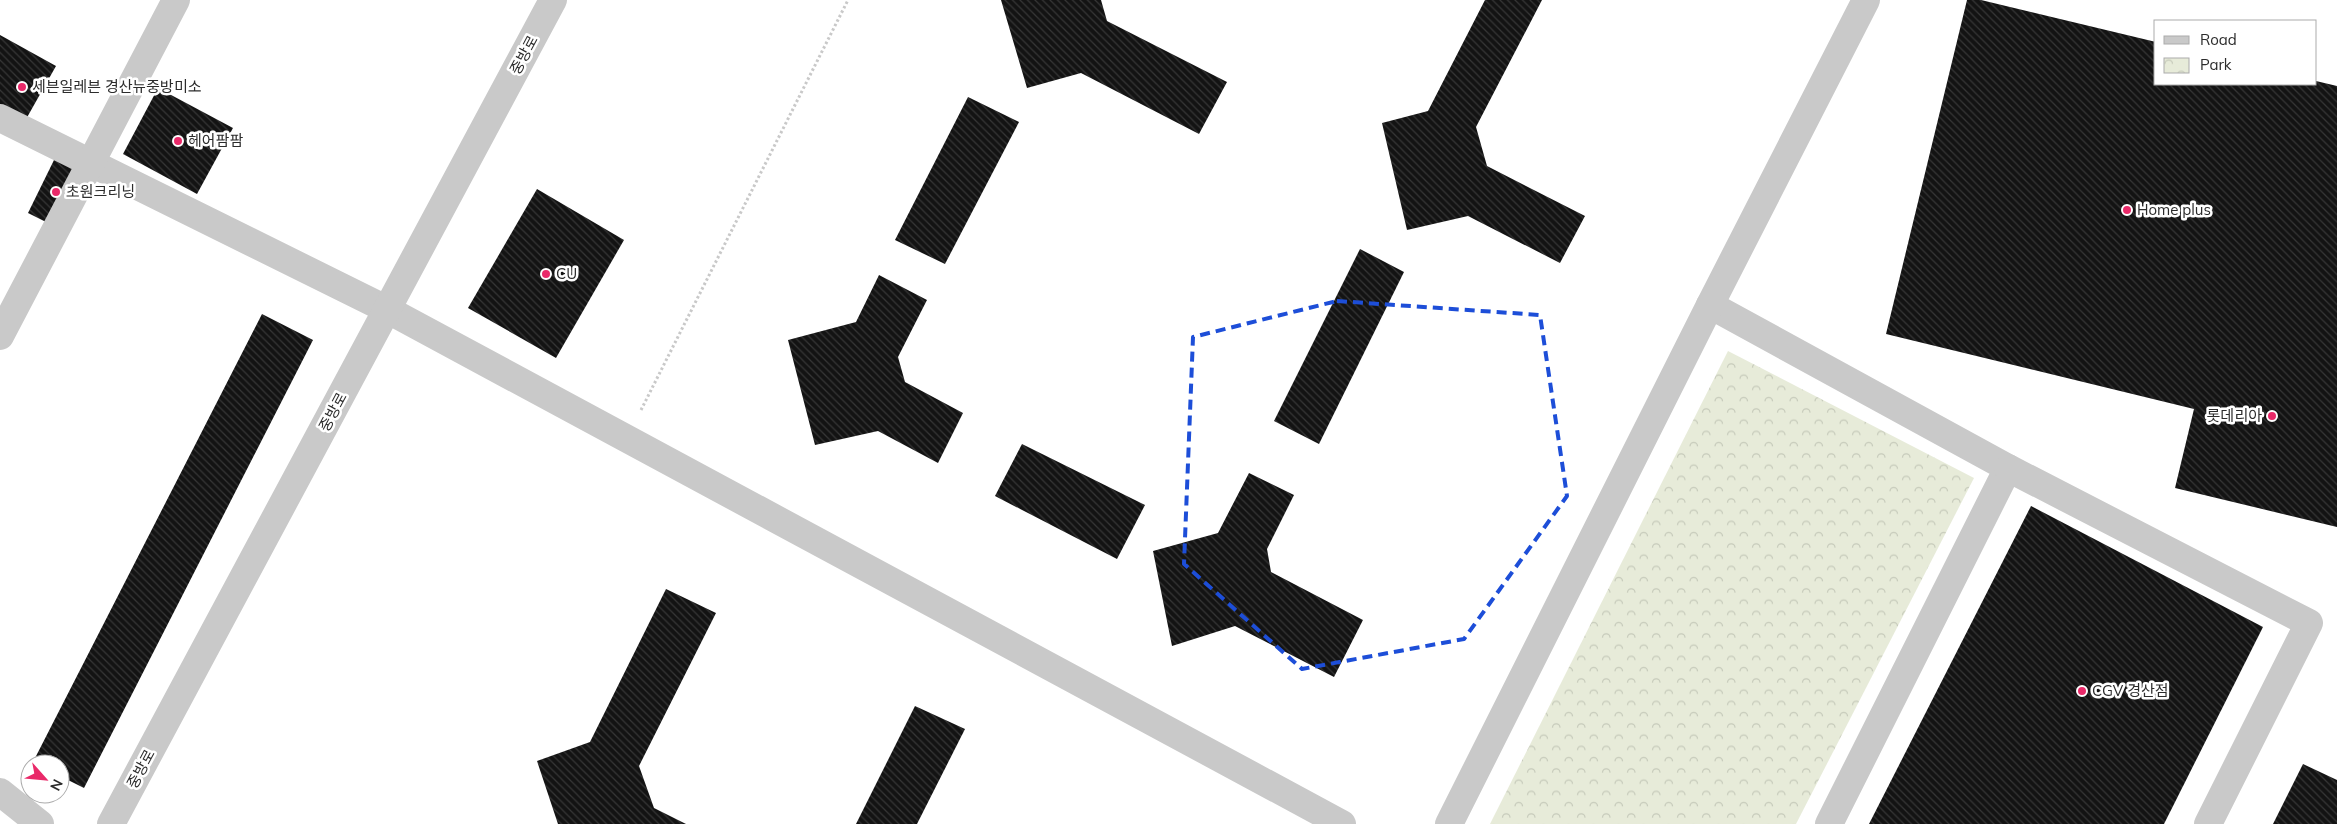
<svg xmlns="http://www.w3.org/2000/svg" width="2337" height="824" viewBox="0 0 2337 824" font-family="Mulish,'Noto Sans KR',sans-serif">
<defs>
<pattern id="park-crowns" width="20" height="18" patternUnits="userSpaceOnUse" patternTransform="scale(1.25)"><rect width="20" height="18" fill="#e7ebd9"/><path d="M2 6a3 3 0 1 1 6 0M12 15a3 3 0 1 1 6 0" fill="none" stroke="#c6caba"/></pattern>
<pattern id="building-back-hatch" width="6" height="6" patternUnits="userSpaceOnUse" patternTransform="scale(1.25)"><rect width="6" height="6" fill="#131313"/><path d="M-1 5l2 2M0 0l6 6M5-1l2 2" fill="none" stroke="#363636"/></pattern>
</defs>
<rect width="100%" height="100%" fill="#fff"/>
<polygon fill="url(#park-crowns)" points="1728,351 1974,478 1796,824 1490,824"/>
<g fill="url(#building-back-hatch)">
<polygon points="1001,0 1101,0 1107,21 1227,82 1199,134 1081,73 1027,88"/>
<polygon points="1485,0 1542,0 1476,127 1487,166 1585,216 1560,263 1468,216 1407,230 1382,123 1428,111"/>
<polygon points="1967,0 1981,0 2156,42 2156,84 2316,84 2316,81 2337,86 2337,527 2175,488 2194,409 1886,334"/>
<polygon points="0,35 56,66 25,121 0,107"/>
<polygon points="158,88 233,128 197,194 123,154"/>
<polygon points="968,97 1019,122 945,264 895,240"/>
<polygon points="55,158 83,171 56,227 28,213"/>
<polygon points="537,189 624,240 556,358 468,308"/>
<polygon points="1360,249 1404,272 1319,444 1274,421"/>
<polygon points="879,275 927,300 898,357 905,382 963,413 938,463 878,431 815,445 788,340 856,322"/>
<polygon points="262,314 313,340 84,788 60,776 60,764 37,764 33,762"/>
<polygon points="1022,444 1145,505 1117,559 995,496"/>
<polygon points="1249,473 1294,495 1267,549 1271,572 1363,620 1334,677 1235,626 1172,646 1153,551 1218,533"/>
<polygon points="2031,506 2263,627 2164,824 1869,824"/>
<polygon points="666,589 716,613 639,766 654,808 686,824 558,824 537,761 590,742"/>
<polygon points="915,706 965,729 917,824 856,824"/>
<polygon points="2303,764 2337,780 2337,824 2273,824"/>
</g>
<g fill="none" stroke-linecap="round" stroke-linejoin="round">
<polyline stroke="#c9c9c9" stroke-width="3" stroke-dasharray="2.5 2.5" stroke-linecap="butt" points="641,410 848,0"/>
<g stroke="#c9c9c9" stroke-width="28">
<polyline points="0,118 388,310 1342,824"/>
<polyline points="1710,305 2008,468 1829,824"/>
<polyline points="0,336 176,0"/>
<polyline points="2008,468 2309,623 2208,824"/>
<polyline points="0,792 40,824"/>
<polyline points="111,824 553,0"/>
<polyline points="1449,824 1710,305 1866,0"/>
</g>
</g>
<path fill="none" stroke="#1d4ed8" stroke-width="4" stroke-dasharray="10 6" stroke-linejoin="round" d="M 1337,301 L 1540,315 L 1567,496 L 1464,639 L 1302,669 L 1184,564 L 1193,337 Z"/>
<g fill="#e92969" stroke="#fff" stroke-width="2">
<circle cx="22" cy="87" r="5"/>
<circle cx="178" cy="141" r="5"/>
<circle cx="56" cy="192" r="5"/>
<circle cx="2127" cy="210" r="5"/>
<circle cx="546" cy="274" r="5"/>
<circle cx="2272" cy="416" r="5"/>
<circle cx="2082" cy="691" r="5"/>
</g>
<g text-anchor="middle" stroke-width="5" stroke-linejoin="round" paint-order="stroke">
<g font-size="15" fill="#2c2c2c" stroke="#fff">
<text transform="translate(524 55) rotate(-62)" y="5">중방로</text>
<text transform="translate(333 412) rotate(-62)" y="5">중방로</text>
<text transform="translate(141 769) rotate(-62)" y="5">중방로</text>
</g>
<g font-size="15" fill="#2c2c2c" stroke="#fff" text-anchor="start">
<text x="32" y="92">세븐일레븐 경산뉴중방미소</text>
<text x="188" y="146">헤어팜팜</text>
<text x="66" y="197">초원크리닝</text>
<text x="2137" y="215">Home plus</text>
<text x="556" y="279">CU</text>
<text x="2262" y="421" text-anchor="end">롯데리아</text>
<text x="2092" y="696">CGV 경산점</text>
</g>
</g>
<rect x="2154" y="20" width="162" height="65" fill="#ffffff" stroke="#ababab"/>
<rect x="2164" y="36" width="25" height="8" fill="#c9c9c9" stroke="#ababab"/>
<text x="2200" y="45" font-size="15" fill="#2c2c2c">Road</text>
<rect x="2164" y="58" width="25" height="15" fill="url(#park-crowns)" stroke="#ababab"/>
<text x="2200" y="70" font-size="15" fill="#2c2c2c">Park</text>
<g transform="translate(45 779) rotate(117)"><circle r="24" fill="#ffffff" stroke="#ababab"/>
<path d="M0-4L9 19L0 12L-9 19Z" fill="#e92969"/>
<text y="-8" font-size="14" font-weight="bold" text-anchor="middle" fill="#2c2c2c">N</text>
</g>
</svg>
